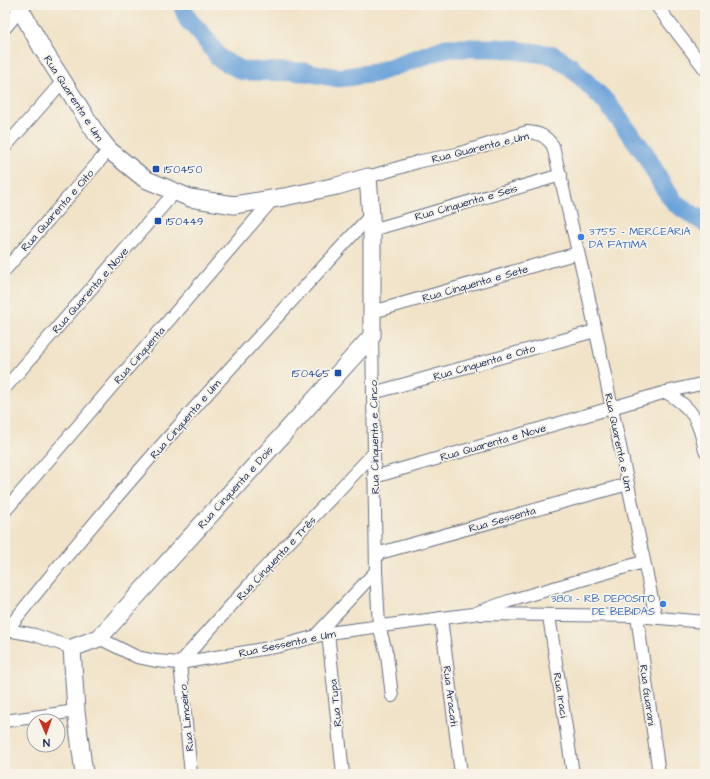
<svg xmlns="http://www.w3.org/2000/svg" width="710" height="779" viewBox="0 0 710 779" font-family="'Architects Daughter',sans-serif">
<rect width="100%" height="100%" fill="#f7f3e8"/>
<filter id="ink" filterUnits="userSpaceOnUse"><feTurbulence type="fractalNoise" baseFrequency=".025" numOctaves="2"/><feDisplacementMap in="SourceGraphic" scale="8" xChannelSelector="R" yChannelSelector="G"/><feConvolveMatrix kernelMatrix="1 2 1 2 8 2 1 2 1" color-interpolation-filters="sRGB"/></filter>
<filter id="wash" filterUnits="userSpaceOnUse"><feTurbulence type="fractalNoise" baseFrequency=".012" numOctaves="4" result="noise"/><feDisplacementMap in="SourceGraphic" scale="16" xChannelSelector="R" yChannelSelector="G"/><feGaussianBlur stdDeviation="0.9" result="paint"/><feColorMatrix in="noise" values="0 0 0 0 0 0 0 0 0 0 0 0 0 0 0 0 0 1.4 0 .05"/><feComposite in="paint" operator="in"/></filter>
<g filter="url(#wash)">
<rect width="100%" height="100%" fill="#f1e3c8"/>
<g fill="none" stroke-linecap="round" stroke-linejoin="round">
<polyline stroke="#6ca3da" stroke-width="19" points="182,5 188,20 200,32 220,59 243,71 306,72 338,78 375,73 446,48 498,48 553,55 571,67 606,102 644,152 663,186 675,203 705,223"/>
</g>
</g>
<g filter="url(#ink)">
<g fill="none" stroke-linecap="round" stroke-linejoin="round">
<g stroke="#666e83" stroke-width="14">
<g id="street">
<polyline points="656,5 705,69"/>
<polyline points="5,28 21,9"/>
<polyline points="5,147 63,81"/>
<path d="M 368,177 L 421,161 L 457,154 L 527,132 C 540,133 546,136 553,146 L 588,294 L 656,618"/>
<polyline points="372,230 561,175"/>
<polyline points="5,270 109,150"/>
<polyline points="373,312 578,253"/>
<polyline points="372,336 376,571 379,626 387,655 392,696"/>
<polyline points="5,388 174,193"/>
<polyline points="666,392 705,383"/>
<polyline points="373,393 595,331"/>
<path d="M 374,477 L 666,392 C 694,409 699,421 705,451"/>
<polyline points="5,511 273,199"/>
<polyline points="376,554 628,484"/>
<polyline points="480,614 637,616 705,622"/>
<polyline points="549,616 573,774"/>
<polyline points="637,616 659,774"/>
<polyline points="441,618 461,774"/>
<path d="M 7,630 C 121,485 246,350 371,215"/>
<polyline points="5,632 7,630 35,635 72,648"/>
<polyline points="328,633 343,774"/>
<polyline points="316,635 376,571"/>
<polyline points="99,638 137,657 156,661 180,663 280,646 328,633 473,614 509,601 643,562"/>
<polyline points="5,721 76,711"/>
<polyline points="191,774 180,663 258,575 373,454"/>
</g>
</g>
<g stroke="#666e83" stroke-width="19">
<polyline id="secondary" points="18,5 42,48 97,135 109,150 145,179 190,198 234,205 284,197 337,186 368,177 372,230 372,336 99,638 72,648 76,711 84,774"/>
</g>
<use href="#street" stroke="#fff" stroke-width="12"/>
<use href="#secondary" stroke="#fff" stroke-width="17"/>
</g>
</g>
<g fill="#1a4fb4" stroke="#f7f3e8" stroke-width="1.5">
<rect x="152" y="165" width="8" height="8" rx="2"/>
<rect x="154" y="217" width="8" height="8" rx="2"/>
<rect x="334" y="369" width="8" height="8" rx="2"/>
</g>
<g fill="#3f7fe0" stroke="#f7f3e8" stroke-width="1.5">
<circle cx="581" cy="237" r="4"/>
<circle cx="663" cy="604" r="4"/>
</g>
<g text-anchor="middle" stroke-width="3.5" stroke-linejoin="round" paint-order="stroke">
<g font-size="11" fill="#1b2f5e" stroke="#f7f3e8">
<text transform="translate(74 98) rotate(57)" y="4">Rua Quarenta e Um</text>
<text transform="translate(480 147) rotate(-14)" y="4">Rua Quarenta e Um</text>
<text transform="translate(466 202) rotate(-16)" y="4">Rua Cinquenta e Seis</text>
<text transform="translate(57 210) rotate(-49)" y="4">Rua Quarenta e Oito</text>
<text transform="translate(475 283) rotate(-16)" y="4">Rua Cinquenta e Sete</text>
<text transform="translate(90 290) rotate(-49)" y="4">Rua Quarenta e Nove</text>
<text transform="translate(139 355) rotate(-49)" y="4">Rua Cinquenta</text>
<text transform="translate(484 362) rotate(-16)" y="4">Rua Cinquenta e Oito</text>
<text transform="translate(185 419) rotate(-49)" y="4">Rua Cinquenta e Um</text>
<text transform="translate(374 437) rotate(-91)" y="4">Rua Cinquenta e Cinco</text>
<text transform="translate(493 442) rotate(-16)" y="4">Rua Quarenta e Nove</text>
<text transform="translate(619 442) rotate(78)" y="4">Rua Quarenta e Um</text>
<text transform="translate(235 487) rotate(-48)" y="4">Rua Cinquenta e Dois</text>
<text transform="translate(502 519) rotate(-16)" y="4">Rua Sessenta</text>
<text transform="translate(276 558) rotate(-47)" y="4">Rua Cinquenta e Três</text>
<text transform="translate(287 643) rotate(-12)" y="4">Rua Sessenta e Um</text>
<text transform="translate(561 695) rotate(81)" y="4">Rua Iraci</text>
<text transform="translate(648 695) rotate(82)" y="4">Rua Guarani</text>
<text transform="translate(451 696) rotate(83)" y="4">Rua Aracati</text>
<text transform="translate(335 703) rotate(-96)" y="4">Rua Tupa</text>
<text transform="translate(186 718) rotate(-96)" y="4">Rua Limoeiro</text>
</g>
<g font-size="11" fill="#164399" stroke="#f7f3e8" text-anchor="start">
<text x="164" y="173">150450</text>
<text x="166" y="225">150449</text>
<text x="330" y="377" text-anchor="end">150465</text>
</g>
<g font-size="11" fill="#366cbe" stroke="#f7f3e8" text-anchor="start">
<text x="589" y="235">3755 - MERCEARIA<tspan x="589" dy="13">DA FATIMA</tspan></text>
<text x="655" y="602" text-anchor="end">3801 - RB DEPOSITO<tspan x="655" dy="13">DE BEBIDAS</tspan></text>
</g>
</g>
<rect width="710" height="779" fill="none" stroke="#f7f3e8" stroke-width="20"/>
<g transform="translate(46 733) rotate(178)"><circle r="19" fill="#f7f3e8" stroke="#9fa5b1"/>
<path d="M0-3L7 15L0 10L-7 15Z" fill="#c8321e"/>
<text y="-6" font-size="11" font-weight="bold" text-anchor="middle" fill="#1b2f5e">N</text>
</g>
</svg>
